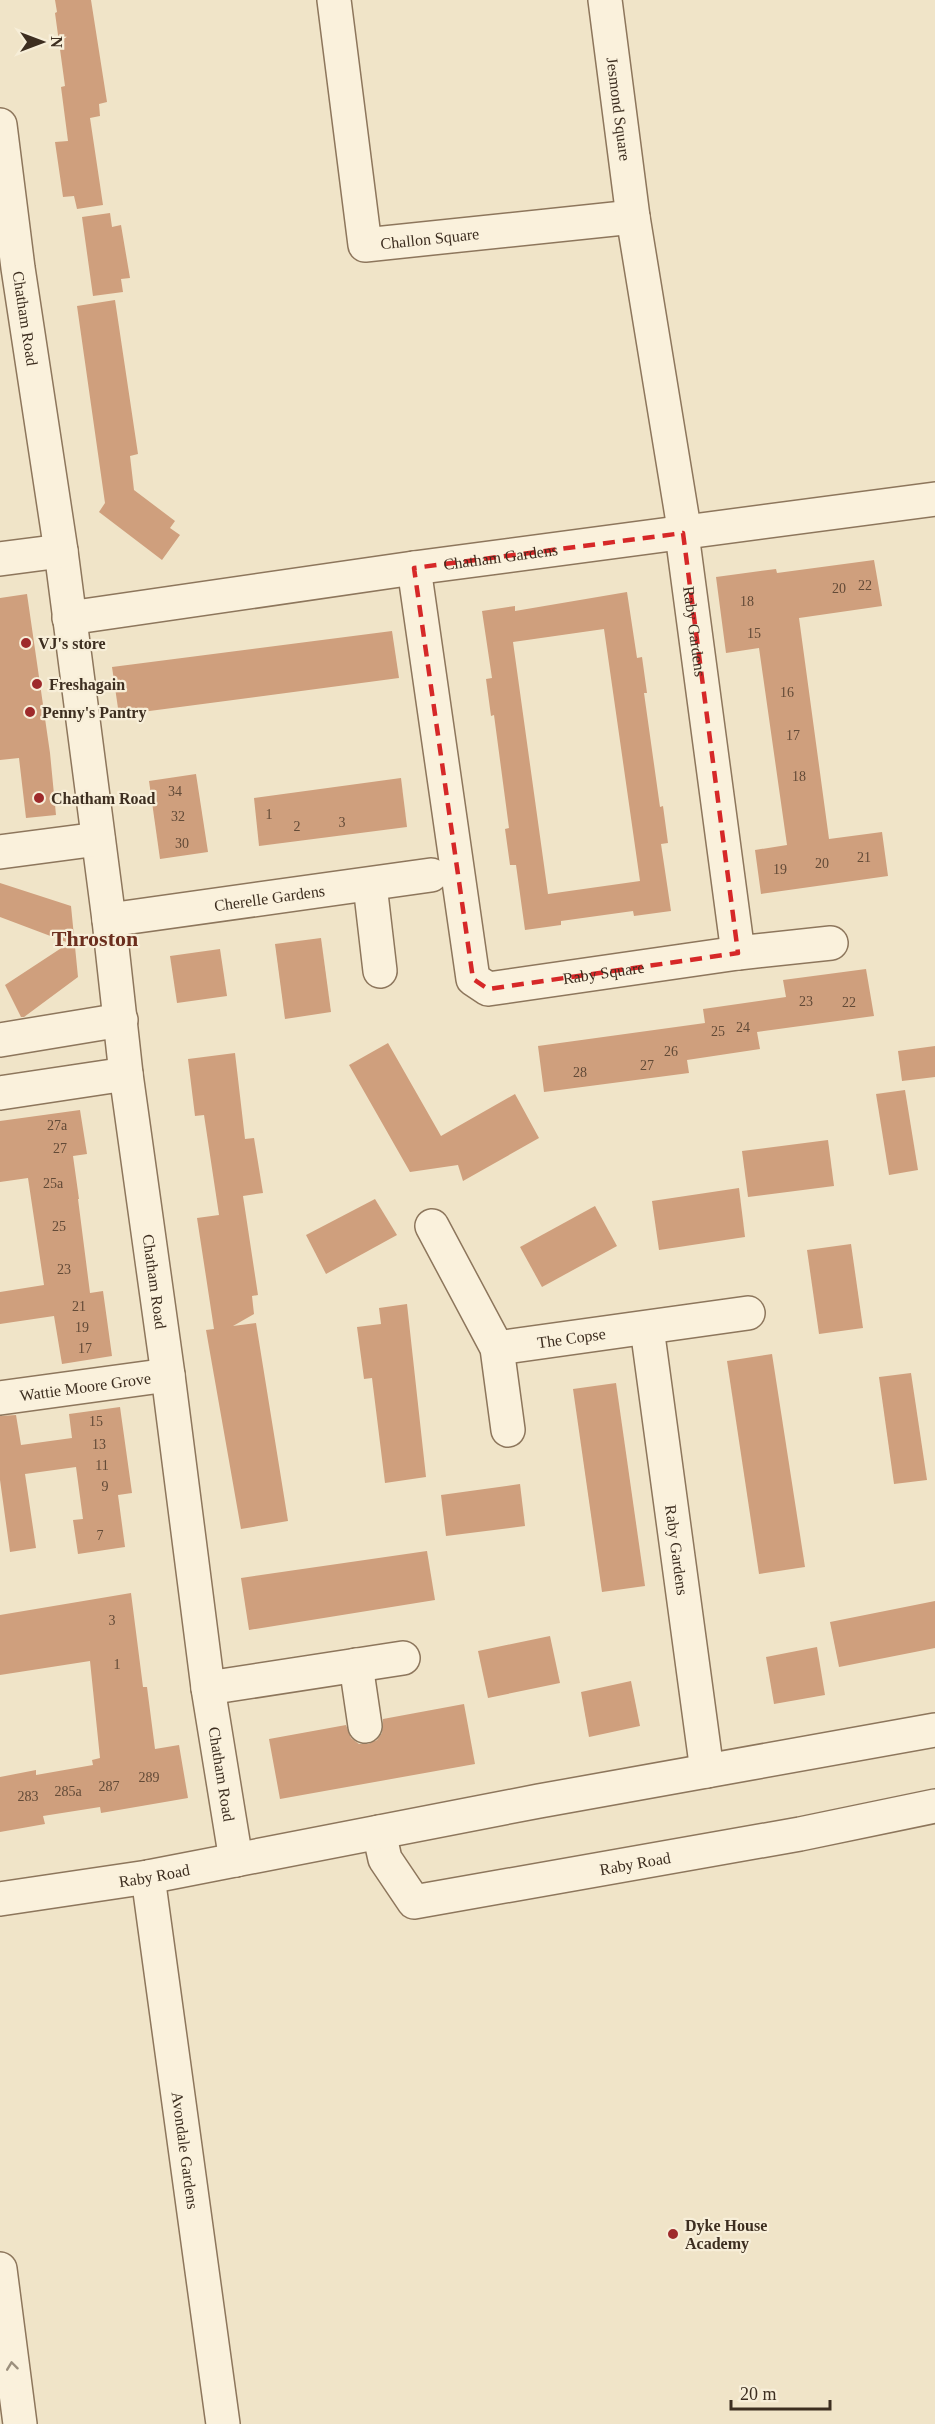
<svg xmlns="http://www.w3.org/2000/svg" width="935" height="2424" viewBox="0 0 935 2424" font-family="Georgia,serif">
<rect width="100%" height="100%" fill="#f0e4c8"/>
<g fill="#cf9f7d" fill-rule="evenodd">
<polygon points="55,0 91,0 107,102 99,104 100,116 90,118 103,205 77,209 74,196 63,197 55,142 68,141 61,87 65,86 55,13 57,12"/>
<polygon points="110,213 112,227 121,225 130,278 121,279 123,292 93,296 82,217"/>
<polygon points="115,300 138,454 130,456 134,490 175,521 170,528 180,535 162,560 99,512 105,503 77,306"/>
<polygon points="874,560 882,606 799,618 829,839 882,832 888,876 761,894 755,850 787,845 759,648 726,653 716,577 776,569 777,573"/>
<path d="M 627,592 L 637,658 L 642,657 L 647,693 L 644,693 L 660,807 L 663,806 L 668,843 L 661,844 L 671,911 L 634,916 L 633,911 L 561,921 L 561,925 L 525,930 L 516,865 L 510,865 L 505,829 L 509,828 L 494,715 L 491,716 L 486,679 L 492,678 L 482,611 L 515,606 L 515,611 ZM 604,629 L 640,881 L 548,894 L 513,642 Z"/>
<polygon points="27,594 50,753 56,815 26,818 19,758 0,760 0,598"/>
<polygon points="392,631 399,678 119,715 112,667"/>
<polygon points="196,774 208,852 160,859 149,781"/>
<polygon points="401,778 407,827 259,846 254,798"/>
<polygon points="0,883 71,906 78,977 24,1017 21,1017 5,985 69,943 0,917"/>
<polygon points="321,938 331,1012 285,1019 275,944"/>
<polygon points="220,949 227,996 177,1003 170,956"/>
<polygon points="866,969 874,1016 757,1032 760,1049 687,1060 689,1073 544,1092 538,1046 705,1023 703,1009 786,997 783,980"/>
<polygon points="388,1043 441,1136 515,1094 539,1138 463,1181 458,1165 410,1172 349,1065"/>
<polygon points="935,1046 935,1077 902,1081 898,1051"/>
<polygon points="235,1053 245,1139 254,1138 263,1193 243,1196 258,1295 252,1296 254,1314 233,1326 256,1323 288,1521 241,1529 206,1330 214,1329 197,1218 219,1215 204,1115 195,1116 188,1059"/>
<polygon points="905,1090 918,1170 889,1175 876,1094"/>
<polygon points="80,1110 87,1154 73,1156 79,1199 78,1199 90,1293 103,1291 112,1356 62,1364 54,1316 0,1324 0,1292 44,1285 28,1178 0,1182 0,1121"/>
<polygon points="828,1140 834,1186 748,1197 742,1151"/>
<polygon points="739,1188 745,1237 659,1250 652,1201"/>
<polygon points="375,1199 397,1235 326,1274 306,1235"/>
<polygon points="595,1206 617,1246 542,1287 520,1247"/>
<polygon points="851,1244 863,1328 819,1334 807,1250"/>
<polygon points="407,1304 426,1477 385,1483 372,1378 364,1379 357,1327 381,1324 379,1308"/>
<polygon points="772,1354 805,1567 759,1574 727,1361"/>
<polygon points="911,1373 927,1480 894,1484 879,1377"/>
<polygon points="616,1383 645,1586 602,1592 573,1389"/>
<polygon points="120,1407 132,1493 118,1495 125,1547 78,1554 73,1520 83,1519 76,1467 25,1474 36,1548 10,1552 0,1480 0,1416 16,1415 21,1445 72,1438 69,1414"/>
<polygon points="520,1484 525,1526 446,1536 441,1495"/>
<polygon points="427,1551 435,1600 249,1630 241,1578"/>
<polygon points="131,1593 143,1687 147,1687 155,1749 179,1745 188,1798 101,1813 100,1807 43,1816 45,1824 0,1832 0,1777 36,1770 36,1775 93,1765 92,1760 100,1758 90,1661 0,1675 0,1615"/>
<polygon points="935,1601 935,1648 839,1667 830,1622"/>
<polygon points="550,1636 560,1683 488,1698 478,1651"/>
<polygon points="817,1647 825,1695 774,1704 766,1657"/>
<polygon points="631,1681 640,1726 589,1737 581,1692"/>
<polygon points="464,1704 475,1764 280,1799 269,1739 346,1725 351,1738 359,1744 368,1744 377,1740 382,1733 383,1719"/>
</g>
<g fill="none" stroke-linecap="round" stroke-linejoin="round">
<g stroke="#8d765c" stroke-width="36">
<g id="minor">
<path id="s1" d="M 334,0 L 365,245 L 633,217"/>
<path id="s2" d="M 605,0 L 633,217 L 682,516 L 684,549 L 738,953 L 831,943"/>
<path id="s3" d="M 0,125 L 18,268 L 61,551 L 109,920 L 126,1074 L 168,1375 L 208,1688 L 236,1860"/>
<polyline points="0,559 61,551"/>
<path id="s4" d="M 414,568 L 473,979 L 488,989 L 738,953"/>
<path id="s5" d="M 69,618 L 414,568 L 935,499"/>
<polyline points="0,852 98,839"/>
<polyline points="370,885 380,971"/>
<path id="s6" d="M 109,920 L 431,875"/>
<polyline points="0,1040 121,1020"/>
<polyline points="0,1093 126,1074"/>
<polyline points="432,1226 497,1348 508,1430"/>
<path id="s7" d="M 647,1328 L 707,1771"/>
<path id="s8" d="M 497,1348 L 748,1313"/>
<path id="s9" d="M 0,1398 L 168,1375"/>
<polyline points="356,1665 365,1726"/>
<polyline points="208,1688 403,1658"/>
<path id="s10" d="M 379,1832 L 385,1859 L 414,1902 L 800,1834 L 935,1806"/>
<path id="s11" d="M 148,1877 L 223,2424"/>
<path id="s12" d="M 0,1899 L 148,1877 L 539,1801 L 935,1730"/>
<polyline points="0,2269 20,2424"/>
</g>
</g>
<use href="#minor" stroke="#faf1dc" stroke-width="33"/>
</g>
<defs><path id="oneway-chevron" d="M-2-3.5L2.5 0L-2 3.5" fill="none" stroke-width="1.6" stroke-linecap="round" stroke-linejoin="round" transform="scale(1.5)"/></defs>
<use stroke="#9c907e" href="#oneway-chevron" transform="translate(12 2366) rotate(-97)"/>
<path fill="none" stroke="#d62828" stroke-width="4.5" stroke-dasharray="12 8" stroke-linejoin="round" d="M 683,533 L 738,953 L 488,989 L 473,979 L 414,568 Z"/>
<g fill="#9e2a2b" stroke="#f7eed8" stroke-width="2">
<circle cx="26" cy="643" r="6"/>
<circle cx="37" cy="684" r="6"/>
<circle cx="30" cy="712" r="6"/>
<circle cx="39" cy="798" r="6"/>
<circle cx="673" cy="2234" r="6"/>
</g>
<g text-anchor="middle" stroke-width="4.5" stroke-linejoin="round" paint-order="stroke">
<g font-size="14" fill="#624a37">
<text x="865" y="590">22</text>
<text x="839" y="593">20</text>
<text x="747" y="606">18</text>
<text x="754" y="638">15</text>
<text x="787" y="697">16</text>
<text x="793" y="740">17</text>
<text x="799" y="781">18</text>
<text x="175" y="796">34</text>
<text x="269" y="819">1</text>
<text x="178" y="821">32</text>
<text x="342" y="827">3</text>
<text x="297" y="831">2</text>
<text x="182" y="848">30</text>
<text x="864" y="862">21</text>
<text x="822" y="868">20</text>
<text x="780" y="874">19</text>
<text x="806" y="1006">23</text>
<text x="849" y="1007">22</text>
<text x="743" y="1032">24</text>
<text x="718" y="1036">25</text>
<text x="671" y="1056">26</text>
<text x="647" y="1070">27</text>
<text x="580" y="1077">28</text>
<text x="57" y="1130">27a</text>
<text x="60" y="1153">27</text>
<text x="53" y="1188">25a</text>
<text x="59" y="1231">25</text>
<text x="64" y="1274">23</text>
<text x="79" y="1311">21</text>
<text x="82" y="1332">19</text>
<text x="85" y="1353">17</text>
<text x="96" y="1426">15</text>
<text x="99" y="1449">13</text>
<text x="102" y="1470">11</text>
<text x="105" y="1491">9</text>
<text x="100" y="1540">7</text>
<text x="112" y="1625">3</text>
<text x="117" y="1669">1</text>
<text x="149" y="1782">289</text>
<text x="109" y="1791">287</text>
<text x="68" y="1796">285a</text>
<text x="28" y="1801">283</text>
</g>
<g font-size="16" fill="#3d2e20" stroke="#f7eed8">
<text dy="6" stroke="none"><textPath href="#s2" startOffset="110">Jesmond Square</textPath></text>
<text dy="6" stroke="none"><textPath href="#s1" startOffset="312">Challon Square</textPath></text>
<text dy="6" stroke="none"><textPath href="#s3" startOffset="195">Chatham Road</textPath></text>
<text dy="6" stroke="none"><textPath href="#s5" startOffset="436">Chatham Gardens</textPath></text>
<text dy="6" stroke="none"><textPath href="#s2" startOffset="638">Raby Gardens</textPath></text>
<text dy="6" stroke="none"><textPath href="#s6" startOffset="162">Cherelle Gardens</textPath></text>
<text dy="6" stroke="none"><textPath href="#s4" startOffset="550">Raby Square</textPath></text>
<text dy="6" stroke="none"><textPath href="#s3" startOffset="1167">Chatham Road</textPath></text>
<text dy="6" stroke="none"><textPath href="#s8" startOffset="75">The Copse</textPath></text>
<text dy="6" stroke="none"><textPath href="#s9" startOffset="86">Wattie Moore Grove</textPath></text>
<text dy="6" stroke="none"><textPath href="#s7" startOffset="224">Raby Gardens</textPath></text>
<text dy="6" stroke="none"><textPath href="#s3" startOffset="1664">Chatham Road</textPath></text>
<text dy="6" stroke="none"><textPath href="#s10" startOffset="304">Raby Road</textPath></text>
<text dy="6" stroke="none"><textPath href="#s12" startOffset="156">Raby Road</textPath></text>
<text dy="6" stroke="none"><textPath href="#s11" startOffset="276">Avondale Gardens</textPath></text>
</g>
<g font-size="16" font-weight="bold" fill="#3d2e20" stroke="#f7eed8" text-anchor="start">
<text x="38" y="649">VJ's store</text>
<text x="49" y="690">Freshagain</text>
<text x="42" y="718">Penny's Pantry</text>
<text x="51" y="804">Chatham Road</text>
<text x="685" y="2231">Dyke House<tspan x="685" dy="18">Academy</tspan></text>
</g>
<g font-size="22" font-weight="bold" fill="#6b2e1e" stroke="#f7eed8">
<text x="95" y="946">Throston</text>
</g>
</g>
<g transform="translate(42 42) rotate(90)" stroke="#f7eed8" stroke-width="4.5" paint-order="stroke">
<path d="M0-4.5L10 22L0 15L-10 22Z" fill="#3d2e20"/>
<text y="-9" font-size="16" font-weight="bold" text-anchor="middle" fill="#3d2e20">N</text>
</g>
<path d="M731 2400v9h99v-9" fill="none" stroke="#3d2e20" stroke-width="3"/>
<text x="740" y="2400" font-size="18" fill="#3d2e20" stroke="#f7eed8" stroke-width="4.5" paint-order="stroke">20 m</text>
</svg>
